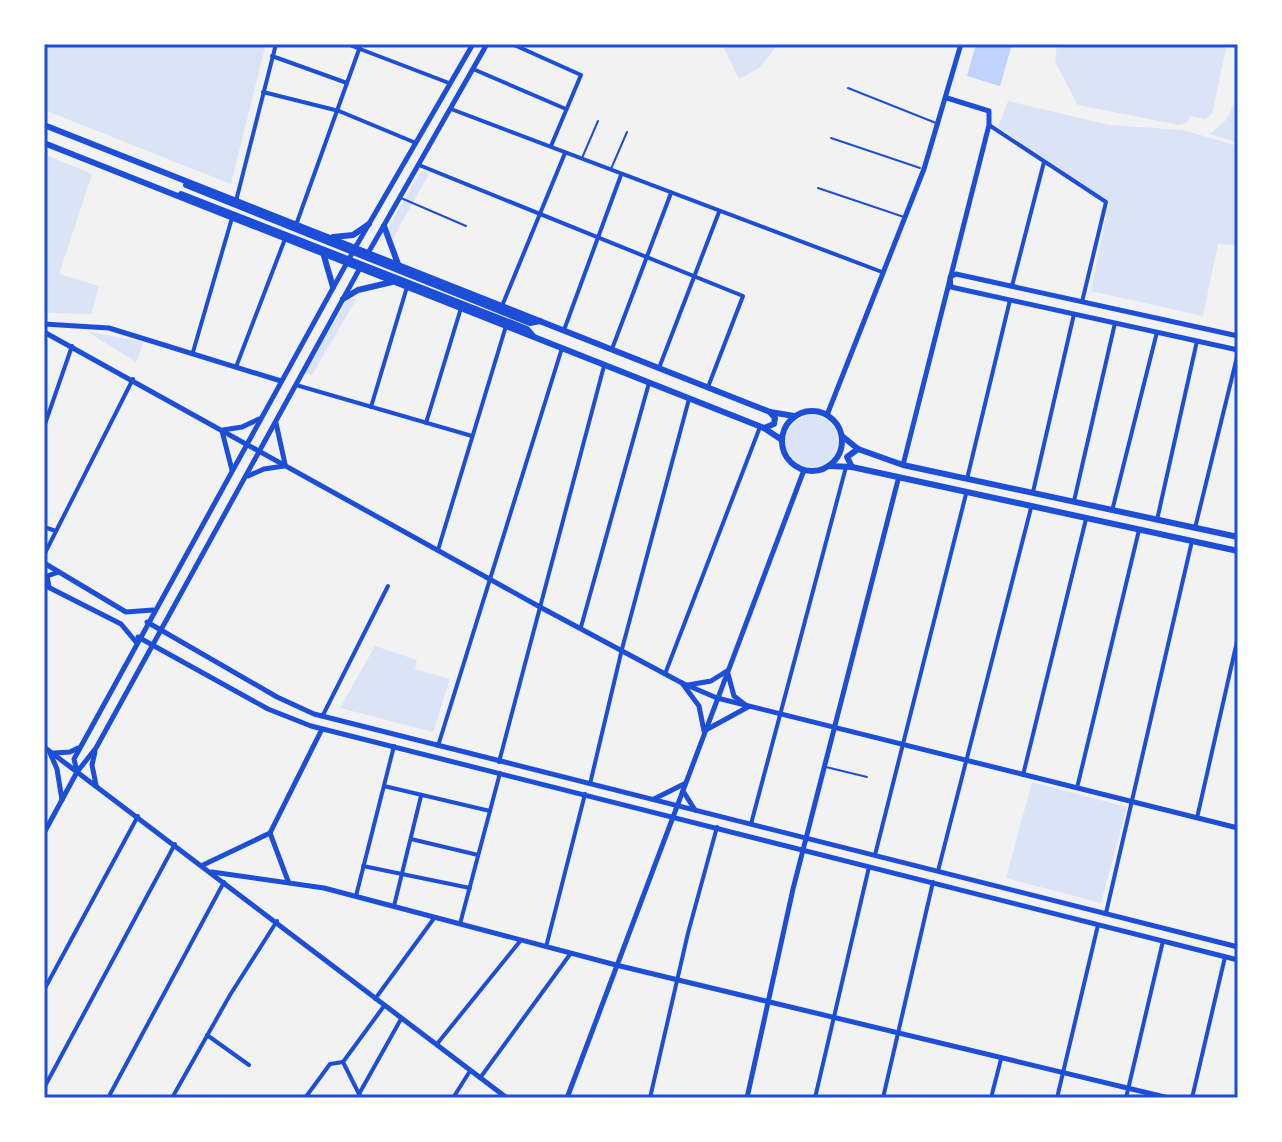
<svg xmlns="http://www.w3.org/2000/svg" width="1282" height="1142" viewBox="0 0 1282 1142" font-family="'Roboto Condensed',sans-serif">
<rect width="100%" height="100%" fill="#f2f2f2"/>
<g fill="#dbe4f7">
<polygon points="44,44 266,44 231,184 44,110"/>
<polygon points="722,44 778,44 759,68 739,79"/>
<polygon points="1057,44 1227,44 1212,114 1205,119 1190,116 1187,123 1179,125 1078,105 1055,62"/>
<polygon points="1238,95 1238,143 1210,134 1226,120"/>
<polygon points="1008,101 1110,125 1183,130 1238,146 1238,245 1218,244 1203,316 1091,291 1109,202 998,127"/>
<polygon points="44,154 92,174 59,274 99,286 91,314 49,313 44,305"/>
<polygon points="421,171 429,174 392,240 388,228"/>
<polygon points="348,298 356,300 312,375 305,373"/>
<polygon points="86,331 144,342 136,362"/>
<circle cx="812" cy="441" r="26"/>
<polygon points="375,646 417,660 415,669 450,679 433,732 340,708"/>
<polygon points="1032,782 1127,807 1101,903 1006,878"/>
</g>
<polygon fill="#bfd3fe" points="976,44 1012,44 1000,86 967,76"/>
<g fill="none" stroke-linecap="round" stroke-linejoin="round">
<g stroke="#1d4ed8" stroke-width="2">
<polyline points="848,88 936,123"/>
<polyline points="831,138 920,168"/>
<polyline points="582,158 598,121"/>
<polyline points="611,169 627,132"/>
<polyline points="818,188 904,217"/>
<polyline points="401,198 466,226"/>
<polyline points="826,767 867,777"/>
</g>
<g stroke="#1d4ed8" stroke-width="4">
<polyline points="347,44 449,83"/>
<polyline points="512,44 581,75 551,146"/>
<polyline points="272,56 347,83"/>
<polyline points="473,69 566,109"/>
<polyline points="263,92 339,111 416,143"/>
<polyline points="451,109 882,272"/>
<polyline points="989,125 1106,202 1082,302"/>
<polyline points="419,165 743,296 708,387"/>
<polyline points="236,201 276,44"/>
<polyline points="296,225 361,44"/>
<polyline points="1012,286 1044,162"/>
<polyline points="502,306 565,153"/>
<polyline points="564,330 621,175"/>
<polyline points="612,349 671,193"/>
<polyline points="193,352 232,218"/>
<polyline points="236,367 285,239"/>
<polyline points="659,368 719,212"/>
<polyline points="296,385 472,436"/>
<polyline points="371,407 407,287"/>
<polyline points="426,423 461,308"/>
<polyline points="44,427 72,346"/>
<polyline points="967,479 1010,300"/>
<polyline points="1033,492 1074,314"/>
<polyline points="1074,501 1115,323"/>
<polyline points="1112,511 1157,332"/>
<polyline points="1157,520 1197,341"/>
<polyline points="44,527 56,531"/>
<polyline points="1195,528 1238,353"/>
<polyline points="438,550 506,326"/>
<polyline points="44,555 133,379"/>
<polyline points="581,627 649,383"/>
<polyline points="665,674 760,427"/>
<polyline points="323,715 388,586"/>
<polyline points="438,746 562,348"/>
<polyline points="499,762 604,366"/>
<polyline points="1023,775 1086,519"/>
<polyline points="590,784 622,649 689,399"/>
<polyline points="384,786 490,811"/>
<polyline points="1077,788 1139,530"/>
<polyline points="1197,818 1238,637"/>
<polyline points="751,824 846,467"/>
<polyline points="411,839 478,855"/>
<polyline points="875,855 966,494"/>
<polyline points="363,866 470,888"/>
<polyline points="938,871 1031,508"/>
<polyline points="356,896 394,746"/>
<polyline points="394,906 421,796"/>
<polyline points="1106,913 1192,541"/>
<polyline points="460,924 500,773"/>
<polyline points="546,947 585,794"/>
<polyline points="44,990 138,816"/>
<polyline points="375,999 435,917"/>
<polyline points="207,1035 249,1065"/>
<polyline points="437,1044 521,940"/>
<polyline points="343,1062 361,1098"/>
<polyline points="480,1078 571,953"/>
<polyline points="44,1088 175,844"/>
<polyline points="359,1094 401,1019"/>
<polyline points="108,1098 224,882"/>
<polyline points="172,1098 230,995 277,921"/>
<polyline points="305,1098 330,1064 343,1062 384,1006"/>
<polyline points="453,1098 470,1071"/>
<polyline points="650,1098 688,933 717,827"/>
<polyline points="815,1098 869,867"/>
<polyline points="883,1098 933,882"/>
<polyline points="991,1098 1001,1059"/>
<polyline points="1057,1098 1098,925"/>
<polyline points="1126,1098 1163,941"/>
<polyline points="1192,1098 1225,957"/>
</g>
<g stroke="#1d4ed8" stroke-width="5">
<polyline points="270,833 288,881"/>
<polyline points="203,865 270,833 322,729"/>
</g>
<g stroke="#1d4ed8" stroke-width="5">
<polyline points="367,255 487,44"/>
<polyline points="44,324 109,328 281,381"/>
<polyline points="44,332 540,607 682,683 717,698 1238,828"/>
<polyline points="1238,336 956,274 950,277 951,287 1238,350"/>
<polyline points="827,415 924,169 961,44"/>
<polyline points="276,423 285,464"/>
<polyline points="223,430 242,427 259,419"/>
<polyline points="222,431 232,470"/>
<polyline points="903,465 989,125 989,111 947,98"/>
<polyline points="248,476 264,469 284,466"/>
<polyline points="44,563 126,612 153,610"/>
<polyline points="44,585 121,624 136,642"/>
<polyline points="49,587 47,576 59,572"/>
<polyline points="147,622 277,697 314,714 1238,947"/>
<polyline points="138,637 268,709 311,726 1238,960"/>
<polyline points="682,683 699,706 704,731 748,707 734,696 728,674"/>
<polyline points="688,685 711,681 727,671"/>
<polyline points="44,747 507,1098"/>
<polyline points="95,752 92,765 96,785"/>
<polyline points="50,753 57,769 62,800"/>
<polyline points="54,753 70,752 78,748"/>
<polyline points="77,772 74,759 355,248 473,44"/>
<polyline points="683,791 695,810"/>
<polyline points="654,799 684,784"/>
<polyline points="44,833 77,772 96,748 360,268"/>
<polyline points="212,872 324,888 616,965 1169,1098"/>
<polyline points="567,1098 804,470"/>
<polyline points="747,1098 793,889 898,480"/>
</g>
<g stroke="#1d4ed8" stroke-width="6">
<polyline points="44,125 770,412 794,416"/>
<polyline points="44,143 764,428 782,440"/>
<polyline points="186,185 530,323 540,321"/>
<polyline points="181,194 527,329 533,336"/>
<polyline points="384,226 398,264"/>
<polyline points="333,237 353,235 369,224"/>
<polyline points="324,256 333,287"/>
<polyline points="343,299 358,290 392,282"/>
<circle cx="812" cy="441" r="30"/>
<polyline points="764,428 774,424 775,418 770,412"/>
<polyline points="842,436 858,449 903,465 1238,537"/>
<polyline points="829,466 852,467 1238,551"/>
<polyline points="852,467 847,457 858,449"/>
</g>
</g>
<rect width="1282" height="1142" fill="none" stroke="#ffffff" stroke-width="92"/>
<rect x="46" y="46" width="1190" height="1050" fill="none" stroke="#1d4ed8" stroke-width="3"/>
</svg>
